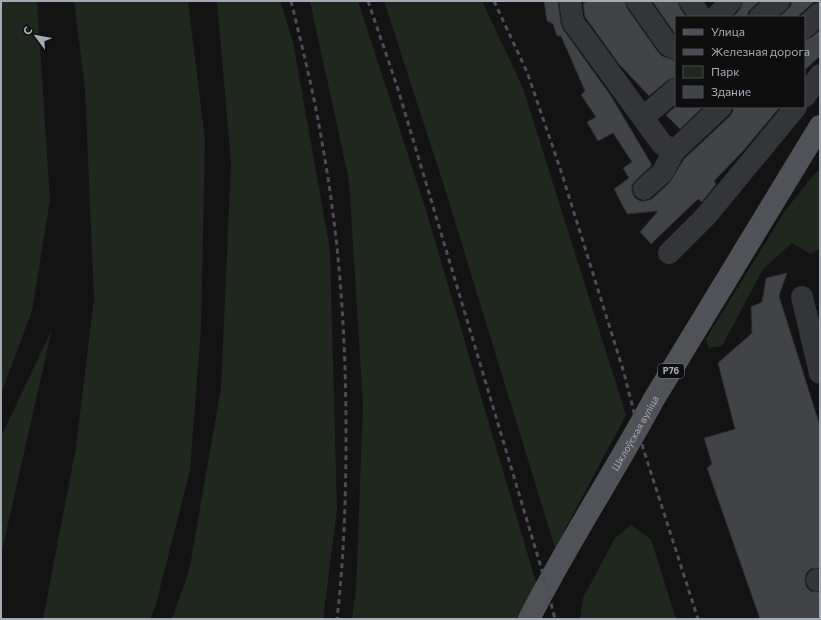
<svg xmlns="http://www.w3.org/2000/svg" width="821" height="620" viewBox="0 0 821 620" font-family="Commissioner,sans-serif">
<rect width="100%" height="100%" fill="#131314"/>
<g fill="#1f271f">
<polygon points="1,1 37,1 50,200 32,311 1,394"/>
<polygon points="74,1 188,1 205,139 201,328 190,470 155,608 150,619 43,619 76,447 94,299 85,89"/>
<polygon points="217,1 280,1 293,42 330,250 337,509 323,619 172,619 189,571 221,388 231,163"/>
<polygon points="310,1 358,1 425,207 537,586 519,619 352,619 356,591 363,404 349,181"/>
<polygon points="384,1 482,1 523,88 626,415 555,548 445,189"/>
<polygon points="820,169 820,249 810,254 792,243 763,269 722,346 709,348 706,339 785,211 812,177"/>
<polygon points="52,329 1,555 1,437"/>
<polygon points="631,525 651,539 676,619 580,619 583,598 615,538"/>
</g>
<g fill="#424347" stroke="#2d2d30">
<polygon points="544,1 558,1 561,24 563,29 611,96 652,165 636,180 632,185 632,192 635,198 640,201 646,201 652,199 670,182 684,159 730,116 733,111 733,107 780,107 743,151 714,181 716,184 702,202 698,199 651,244 640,232 658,211 627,214 614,189 629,178 623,168 632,162 613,133 598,141 587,122 596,117 581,95 585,91 561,36 557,36 553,24 547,21"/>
<polygon points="587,1 625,1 627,8 658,52 662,56 676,61 676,77 668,80 649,96 619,64 585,17 583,4"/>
<polygon points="652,1 678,1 680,8 686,17 676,17 676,35"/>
<polygon points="743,1 760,1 752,8 748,12 748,17 733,17 740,9"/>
<polygon points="791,1 813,1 814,2 797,17 779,17 787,10 791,6"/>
<polygon points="820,30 820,56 804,71 804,40 812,37"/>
<polygon points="676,106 676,107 703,107 680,129 666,115"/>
<polygon points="787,273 779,296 820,426 820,568 810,569 806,574 805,580 806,586 810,591 820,592 820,619 760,619 707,468 712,464 704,438 735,429 718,363 752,333 751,307 762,302 766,278"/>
</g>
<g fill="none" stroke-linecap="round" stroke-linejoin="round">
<g stroke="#343539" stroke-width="22">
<polyline points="570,1 573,22 662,144 674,151 721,107"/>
<polyline points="637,1 668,45 676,49"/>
<polyline points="690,1 701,17"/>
<polyline points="716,17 731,1"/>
<polyline points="760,17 779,1"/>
<polyline points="804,28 820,13"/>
<polyline points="804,97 820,75"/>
<polyline points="643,118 676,89"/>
<polyline points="644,189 662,173 674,151"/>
<polyline points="669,253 706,216 796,107"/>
<polyline points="802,297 820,373"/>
<polyline points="817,580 820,580"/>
</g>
<path stroke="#505258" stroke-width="22" id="s1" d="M 529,619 C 567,544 614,473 654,399 L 820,126"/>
<g stroke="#4b4d52" stroke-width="3" stroke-dasharray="5 4" stroke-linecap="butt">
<path d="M 291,1 C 303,50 315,98 323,148 C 340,243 346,338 346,435 C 346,496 344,558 337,619"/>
<polyline points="368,1 397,86 546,584 555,619"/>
<polyline points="494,1 527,72 561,171 624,373 643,448 698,619"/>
</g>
</g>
<g text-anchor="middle" stroke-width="4" stroke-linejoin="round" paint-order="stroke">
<rect fill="#0e0e0f" stroke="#787c82" stroke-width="1" x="658" y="364" width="26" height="14" rx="3"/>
<g font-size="9" font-weight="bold" fill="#a5abb4">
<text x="671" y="374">Р76</text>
</g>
<g font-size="10" fill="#a5abb4" stroke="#0e0e0f">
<text dy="4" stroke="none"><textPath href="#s1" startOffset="214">Шклоўская вуліца</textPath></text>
</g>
</g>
<rect width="821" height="620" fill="none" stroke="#a5abb4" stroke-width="4"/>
<rect x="675" y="16" width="130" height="92" fill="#0e0e0f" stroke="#4a4d51"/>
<rect x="683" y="29" width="20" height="6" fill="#505258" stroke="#4a4d51"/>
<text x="711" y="36" font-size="12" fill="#a5abb4">Улица</text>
<rect x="683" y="49" width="20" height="6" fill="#4b4d52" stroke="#4a4d51"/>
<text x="711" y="56" font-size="12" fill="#a5abb4">Железная дорога</text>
<rect x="683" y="66" width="20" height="12" fill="#1f271f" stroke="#4a4d51"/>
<text x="711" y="76" font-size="12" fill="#a5abb4">Парк</text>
<rect x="683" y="86" width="20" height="12" fill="#424347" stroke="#4a4d51"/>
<text x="711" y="96" font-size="12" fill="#a5abb4">Здание</text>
<g transform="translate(36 36) rotate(302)" stroke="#0e0e0f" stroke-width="3" paint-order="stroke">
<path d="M0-3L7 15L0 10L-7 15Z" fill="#a5abb4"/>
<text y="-6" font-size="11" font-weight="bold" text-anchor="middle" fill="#a5abb4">С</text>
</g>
</svg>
